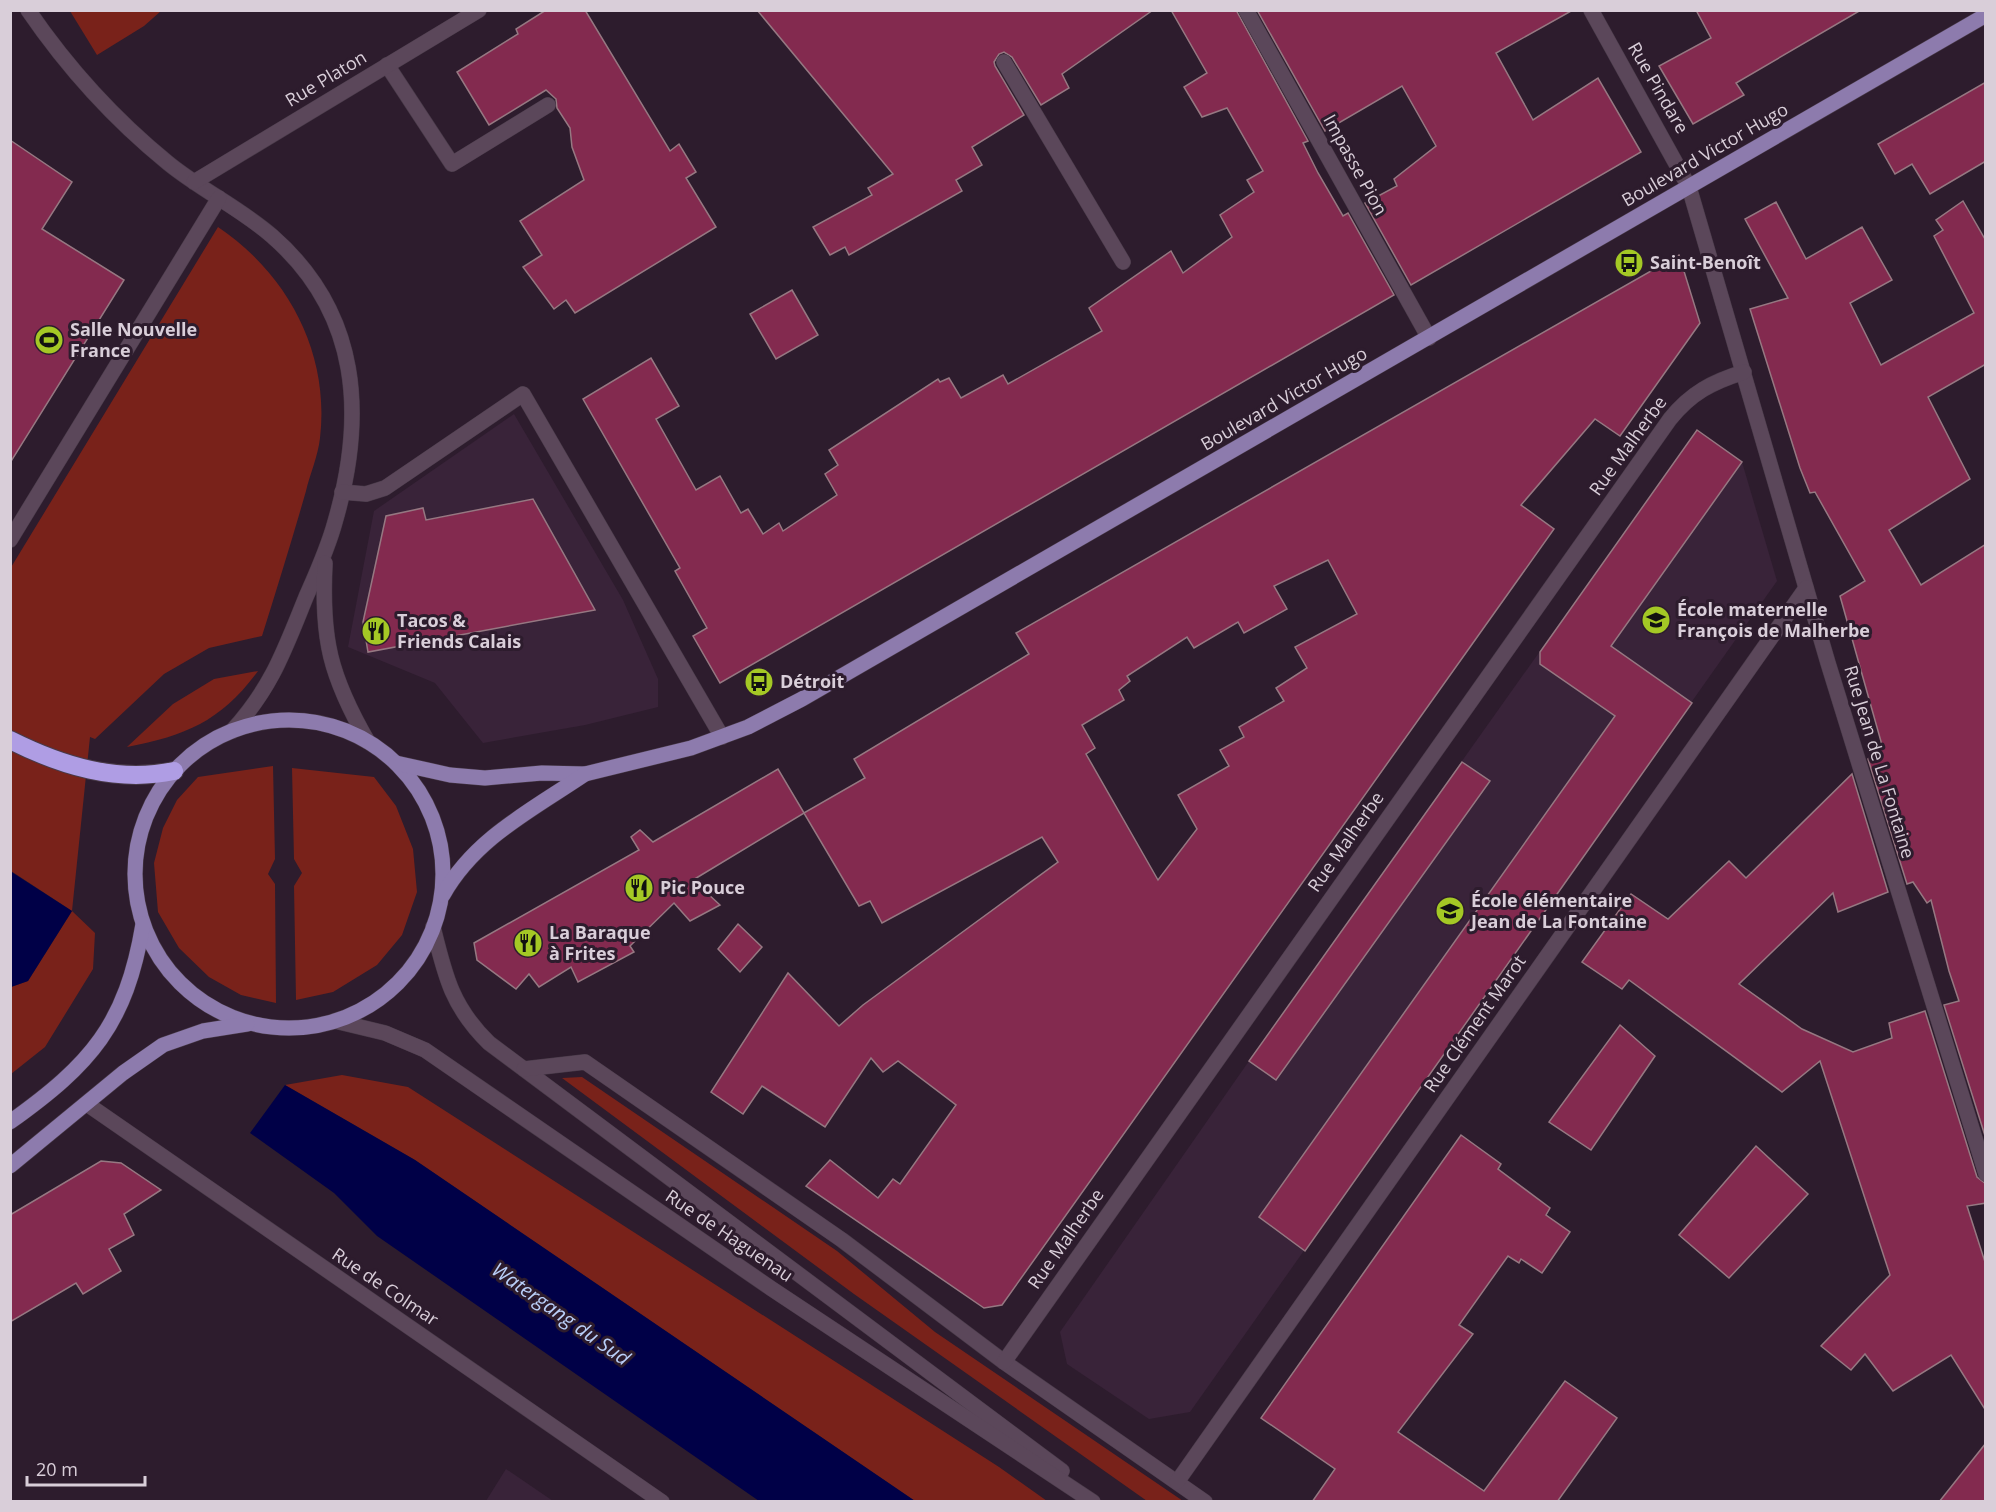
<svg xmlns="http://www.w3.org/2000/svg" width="1996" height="1512" viewBox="0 0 1996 1512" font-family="'Open Sans',sans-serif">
<rect width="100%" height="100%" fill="#2d1c2d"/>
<g fill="#392339">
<polygon points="514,414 623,600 658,679 658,707 585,725 483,743 435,683 348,647 374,511"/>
<polygon points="1697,430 1742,462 1777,581 1190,1412 1149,1419 1067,1364 1060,1332 1249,1061"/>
<polygon points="506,1469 553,1501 486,1501"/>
</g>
<g fill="#79221a">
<polygon points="70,11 161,11 144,26 97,55"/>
<path d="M 218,227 C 288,274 330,353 320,438 C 318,456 310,474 306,491 C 292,540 277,588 262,636 L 209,648 L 164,674 L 95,739 L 90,737 L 72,911 L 95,933 L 93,969 L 45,1047 L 11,1074 L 11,987 L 28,981 L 72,911 L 11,871 L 10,569 Z"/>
<path d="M 258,671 C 221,721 187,735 127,747 L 173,704 L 214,679 Z"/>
<polygon points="273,766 275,859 268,874 275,884 276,1003 241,995 209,977 179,948 158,912 154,863 163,828 177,800 198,777"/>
<polygon points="292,768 374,777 396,806 413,849 417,892 402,935 377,965 333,992 296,1000 294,886 302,873 294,859"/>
<polygon points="342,1075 408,1087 999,1467 1047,1501 915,1501 415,1160 285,1085"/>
<polygon points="582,1077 837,1251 935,1332 1183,1501 1147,1501 854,1294 562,1078"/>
</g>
<g fill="#000047">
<polygon points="10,871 72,911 28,981 11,987"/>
<polygon points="285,1085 415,1160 915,1501 759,1501 377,1236 334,1193 250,1133"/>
</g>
<g fill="#832a4f" stroke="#967882" stroke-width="1.5" fill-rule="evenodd">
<polygon points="546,10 585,10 670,151 679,144 696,172 686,178 716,227 575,313 566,300 554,309 523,267 542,255 520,221 584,180 572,147 570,128 557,108 556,99 546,90 489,125 457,72 518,34 516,29"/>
<polygon points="757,10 1153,10 1062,74 1069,88 1041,105 1012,57 1004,52 999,54 994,62 995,66 1024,115 972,147 982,165 956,180 962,191 849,255 845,247 830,255 813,227 872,195 868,188 893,174"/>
<polygon points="1171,10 1236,10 1308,141 1303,143 1318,173 1343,216 1348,213 1394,295 720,683 693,636 707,628 675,571 680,568 583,399 651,358 679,406 656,419 696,490 720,476 741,513 748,509 763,534 779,523 783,531 837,495 825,474 838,465 829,450 938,379 940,382 949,378 961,398 1003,375 1008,384 1102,331 1089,308 1171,251 1183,273 1232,237 1220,215 1254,192 1247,180 1263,171 1227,108 1202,117 1184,87 1207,73"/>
<polygon points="1257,10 1573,10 1496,53 1533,120 1598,78 1641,152 1411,285 1365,203 1397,186 1394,179 1436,146 1402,86 1325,131"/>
<polygon points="1696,10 1861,10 1736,83 1744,95 1693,124 1659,66 1711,38"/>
<polygon points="1986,82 1986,161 1930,194 1912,164 1895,174 1878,144"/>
<polygon points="10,140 72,182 42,229 124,280 10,463"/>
<polygon points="1963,201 1986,241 1986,364 1928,397 1970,479 1889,530 1921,585 1986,544 1986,1139 1944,1005 1959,1001 1949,971 1931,900 1927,903 1913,882 1907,884 1868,759 1882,745 1840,596 1865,581 1815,492 1810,493 1800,468 1750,309 1788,298 1745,219 1776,202 1806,259 1862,227 1892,280 1850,303 1881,365 1974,313 1934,236 1943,230 1936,220"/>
<path d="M 1679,255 L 1700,323 L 1620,436 L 1595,419 L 1521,505 L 1554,529 L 1002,1305 L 984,1308 L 806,1186 L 830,1160 L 878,1198 L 893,1179 L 900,1184 L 956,1105 L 898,1061 L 883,1072 L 871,1058 L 825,1127 L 762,1086 L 743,1114 L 711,1092 L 788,973 L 839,1026 L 863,1005 L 1058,862 L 1042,837 L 882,923 L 870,901 L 859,906 L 804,813 L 693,880 L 720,905 L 690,921 L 674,903 L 630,946 L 634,952 L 578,982 L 571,967 L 539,987 L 529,974 L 516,989 L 477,960 L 474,943 L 639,850 L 631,837 L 640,830 L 653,842 L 778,769 L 804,813 L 865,778 L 854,759 L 1029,654 L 1016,633 ZM 1328,560 L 1357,614 L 1295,647 L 1307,668 L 1276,688 L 1284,701 L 1239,727 L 1244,737 L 1220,750 L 1229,766 L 1178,795 L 1197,829 L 1158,880 L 1086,754 L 1095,748 L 1082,725 L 1124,700 L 1119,690 L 1130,681 L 1127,676 L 1187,637 L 1194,648 L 1238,622 L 1244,633 L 1287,609 L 1274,586 Z"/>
<polygon points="792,290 818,335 776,359 750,314"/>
<polygon points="1697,430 1742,462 1611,646 1692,703 1305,1251 1259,1217 1615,716 1540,664 1540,652"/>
<polygon points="533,499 595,610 368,652 363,622 386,516 423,508 426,520"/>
<polygon points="1462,762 1490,781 1276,1080 1249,1061"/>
<polygon points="1852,774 1888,892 1838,912 1833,893 1739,984 1802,1029 1853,1052 1892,1038 1889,1023 1925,1011 1977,1177 1986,1184 1986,1203 1967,1206 1986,1265 1986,1411 1951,1355 1893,1391 1865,1354 1851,1370 1821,1346 1890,1275 1820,1061 1782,1092 1629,980 1622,989 1582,962 1631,894 1668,919 1729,861 1746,878"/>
<polygon points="738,924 762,947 740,972 718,949"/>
<polygon points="1620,1025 1655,1056 1591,1150 1549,1122"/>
<polygon points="1461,1135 1501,1164 1498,1169 1550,1208 1546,1215 1570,1232 1542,1273 1521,1259 1519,1263 1508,1256 1459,1325 1473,1334 1398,1432 1484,1491 1565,1381 1617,1418 1557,1502 1312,1502 1335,1469 1261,1418"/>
<polygon points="1756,1146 1808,1194 1729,1278 1679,1235"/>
<polygon points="101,1161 121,1163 161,1190 124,1214 134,1235 109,1249 121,1271 83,1294 76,1283 10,1322 10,1215"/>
<polygon points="1986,1443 1986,1502 1939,1502"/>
</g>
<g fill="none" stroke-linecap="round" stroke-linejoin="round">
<g stroke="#483a48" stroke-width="16">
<g id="minor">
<path d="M 28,10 C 67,67 114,119 168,163 C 201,190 240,208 272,236 C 360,313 366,415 335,522 C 328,548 317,572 306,597 C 284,651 272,687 232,731"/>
<polyline points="1246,10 1429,338"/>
<polyline points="1591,10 1689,187 1828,663 1986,1174"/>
<polyline points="1004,62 1123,262"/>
<polyline points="387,65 452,164 548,105"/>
<polyline points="194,182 479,10"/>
<polyline points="342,492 366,494 385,488 523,394 722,737"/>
<polyline points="10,540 219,198"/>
<path d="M 325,563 C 321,639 330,676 368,742"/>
<path d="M 433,927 C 445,976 452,1007 489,1043 L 1062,1471"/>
<polyline points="335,1021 385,1033 425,1050 772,1289 1093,1502"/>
<polyline points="524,1069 585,1062 842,1240 1004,1362 1205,1502"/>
<polyline points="87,1104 662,1502"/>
<path d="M 1004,1362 L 1670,419 C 1691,393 1712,382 1744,372"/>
<polyline points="1177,1482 1806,588"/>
</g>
</g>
<g stroke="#483a48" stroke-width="16">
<g id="major">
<circle cx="289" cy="874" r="154"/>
<polyline points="396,763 450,775 485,778 542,773 585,774 691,748 748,727 802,699 1986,15"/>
<path d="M 443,895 C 475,838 532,810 585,774"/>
<path d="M 10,1122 C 91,1064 126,1025 143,924"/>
<polyline points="10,1166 123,1073 163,1045 203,1031 247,1024"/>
</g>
</g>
<g stroke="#483a48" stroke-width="20">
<path id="highway" d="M 10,740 C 62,766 117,783 174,771"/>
</g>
<use href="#minor" stroke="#5b475a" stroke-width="15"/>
<use href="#major" stroke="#8d7bad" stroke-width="15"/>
<use href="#highway" stroke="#af9de4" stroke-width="18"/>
</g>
<defs>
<g id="bus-disc" transform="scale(1.5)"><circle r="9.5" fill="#a4c825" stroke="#2d1c2d"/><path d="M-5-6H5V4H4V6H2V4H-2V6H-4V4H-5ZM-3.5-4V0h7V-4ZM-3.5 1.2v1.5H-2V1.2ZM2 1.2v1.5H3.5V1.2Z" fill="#111"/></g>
<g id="stadium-disc" transform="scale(1.5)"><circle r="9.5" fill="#a4c825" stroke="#2d1c2d"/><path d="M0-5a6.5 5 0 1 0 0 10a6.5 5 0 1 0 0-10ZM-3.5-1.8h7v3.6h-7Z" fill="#111"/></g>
<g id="school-disc" transform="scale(1.5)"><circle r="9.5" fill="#a4c825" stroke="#2d1c2d"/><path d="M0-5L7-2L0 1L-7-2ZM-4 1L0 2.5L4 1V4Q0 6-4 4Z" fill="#111"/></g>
<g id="restaurant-disc" transform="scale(1.5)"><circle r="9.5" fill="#a4c825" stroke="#2d1c2d"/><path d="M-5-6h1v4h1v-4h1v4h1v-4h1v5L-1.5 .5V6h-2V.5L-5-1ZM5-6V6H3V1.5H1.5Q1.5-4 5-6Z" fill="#111"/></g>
</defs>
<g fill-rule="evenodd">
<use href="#bus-disc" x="1629" y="263"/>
<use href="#stadium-disc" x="49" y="340"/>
<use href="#school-disc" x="1656" y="620"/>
<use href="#restaurant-disc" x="376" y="631"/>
<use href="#bus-disc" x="759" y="682"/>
<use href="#restaurant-disc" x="639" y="888"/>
<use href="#school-disc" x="1450" y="911"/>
<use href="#restaurant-disc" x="528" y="943"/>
</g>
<g text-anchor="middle" stroke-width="6" stroke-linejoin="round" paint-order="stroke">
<g font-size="18" fill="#d9ced9" stroke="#2d1c2d">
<text transform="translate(326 79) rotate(-31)" y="6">Rue Platon</text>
<text transform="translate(1658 88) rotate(60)" y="6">Rue Pindare</text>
<text transform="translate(1705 155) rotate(-30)" y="6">Boulevard Victor Hugo</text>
<text transform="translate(1355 165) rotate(61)" y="6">Impasse Pion</text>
<text transform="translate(1284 399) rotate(-30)" y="6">Boulevard Victor Hugo</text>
<text transform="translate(1628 446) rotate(-54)" y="6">Rue Malherbe</text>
<text transform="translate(1879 762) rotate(73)" y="6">Rue Jean de La Fontaine</text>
<text transform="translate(1346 842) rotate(-55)" y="6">Rue Malherbe</text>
<text transform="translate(1475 1024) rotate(-55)" y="6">Rue Clément Marot</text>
<text transform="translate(729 1236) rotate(34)" y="6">Rue de Haguenau</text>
<text transform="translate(1066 1239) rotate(-55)" y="6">Rue Malherbe</text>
<text transform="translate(385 1287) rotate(34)" y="6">Rue de Colmar</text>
</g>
<g font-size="18" font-weight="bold" fill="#d9ced9" stroke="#2d1c2d" text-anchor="start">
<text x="1650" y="269">Saint-Benoît</text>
<text x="70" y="336">Salle Nouvelle<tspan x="70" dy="21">France</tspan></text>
<text x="1677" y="616">École maternelle<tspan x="1677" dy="21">François de Malherbe</tspan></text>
<text x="397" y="627">Tacos &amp;<tspan x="397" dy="21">Friends Calais</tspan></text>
<text x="780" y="688">Détroit</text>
<text x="660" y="894">Pic Pouce</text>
<text x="1471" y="907">École élémentaire<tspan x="1471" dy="21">Jean de La Fontaine</tspan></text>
<text x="549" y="939">La Baraque<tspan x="549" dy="21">à Frites</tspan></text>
</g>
<g font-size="20" font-style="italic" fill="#bacff9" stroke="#2d1c2d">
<text transform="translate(561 1314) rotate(35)" y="7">Watergang du Sud</text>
</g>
</g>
<rect width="1996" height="1512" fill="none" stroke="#d9ced9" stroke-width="24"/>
<path d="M27 1476v9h118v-9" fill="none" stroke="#d9ced9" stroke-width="3"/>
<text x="36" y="1476" font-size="18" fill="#d9ced9" stroke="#2d1c2d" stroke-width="4.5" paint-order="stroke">20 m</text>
</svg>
